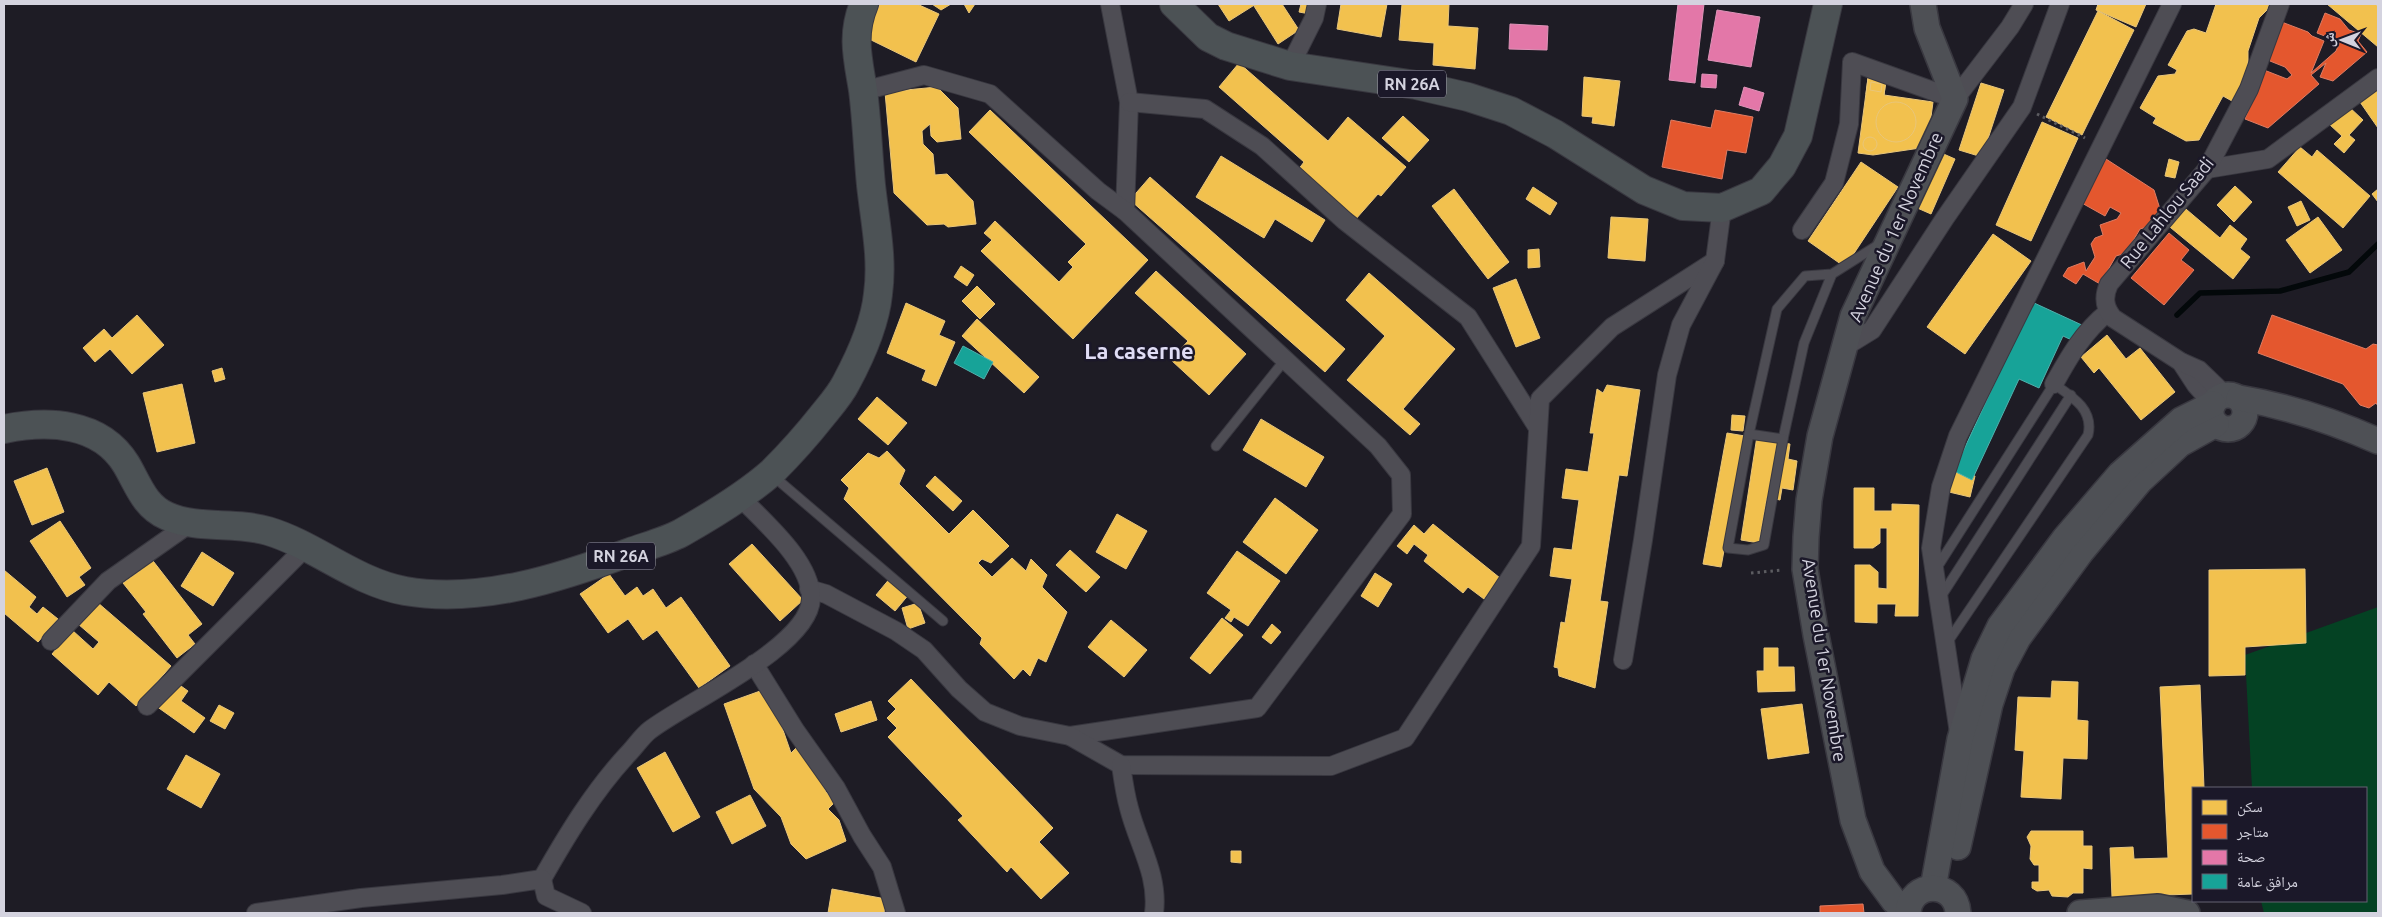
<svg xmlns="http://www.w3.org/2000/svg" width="2382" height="917" viewBox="0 0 2382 917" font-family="Ubuntu,'Noto Naskh Arabic',sans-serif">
<rect width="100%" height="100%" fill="#1e1c25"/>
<polygon fill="#044223" points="2378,607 2378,913 2264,913 2261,901 2366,901 2366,788 2252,788 2245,655"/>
<g fill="#f2c14e" stroke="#e9c67a">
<polygon points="880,4 917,4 939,14 916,62 865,37"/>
<polygon points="932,4 951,4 941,10"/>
<polygon points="964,4 975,4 969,13"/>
<polygon points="1218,4 1256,4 1229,21"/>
<polygon points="1257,4 1282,4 1299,30 1278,44 1254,6"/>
<polygon points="1301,4 1317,4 1315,15 1299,12"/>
<polygon points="1341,4 1387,4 1381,37 1337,29"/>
<polygon points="1402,4 1449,4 1448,26 1478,28 1475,69 1433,65 1434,43 1399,40"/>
<polygon points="2098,4 2146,4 2136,27 2096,10"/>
<polygon points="2216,4 2269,4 2267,10 2259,18 2248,51 2248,73 2240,88 2232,101 2223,96 2199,140 2186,141 2153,123 2156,118 2140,108 2158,76 2175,74 2177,70 2168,65 2187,31 2194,29 2206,33"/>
<polygon points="2327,4 2375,4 2378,7 2378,47"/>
<polygon points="2098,11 2134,30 2082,135 2046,117"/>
<polygon points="1239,63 1328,141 1348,117 1406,167 1381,196 1378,194 1355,220 1298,170 1304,162 1219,87"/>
<polygon points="1584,77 1620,81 1614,126 1592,123 1593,117 1582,116"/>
<polygon points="1868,78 1886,80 1884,95 1866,94"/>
<polygon points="1868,78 1886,80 1884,95 1933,102 1927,147 1873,155 1858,153"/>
<polygon points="1871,82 1882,84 1881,92 1870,90"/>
<polygon points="1981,83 2004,90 1982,157 1959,150"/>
<polygon points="937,87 958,108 961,139 937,142 931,136 930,124 922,131 923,144 933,154 935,175 947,174 973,201 976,224 948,227 944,224 927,225 894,193 885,92"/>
<polygon points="2378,89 2378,128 2360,102"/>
<circle cx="1896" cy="122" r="20"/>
<polygon points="2347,105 2363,120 2349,135 2355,140 2344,153 2334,144 2342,136 2329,124"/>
<polygon points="990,110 1148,260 1073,339 981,251 992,240 984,233 995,221 1059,282 1073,267 1068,262 1086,244 969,132"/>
<polygon points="1403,116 1429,140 1409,162 1382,138"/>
<polygon points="2042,122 2078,138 2031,241 1996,225"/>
<circle cx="1870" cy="144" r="7"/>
<polygon points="2300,147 2312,157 2317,150 2370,196 2343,228 2278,172"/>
<polygon points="1939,152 1955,159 1931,214 1915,207"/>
<polygon points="1221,156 1325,220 1312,242 1275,219 1264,238 1196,197"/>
<polygon points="2169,159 2179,162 2175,178 2165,176"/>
<polygon points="1861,162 1898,187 1845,267 1808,241"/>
<polygon points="1150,177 1345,349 1325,372 1130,200"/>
<polygon points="2235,186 2252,202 2234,222 2217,205"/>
<polygon points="1533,187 1557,203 1550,215 1526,199"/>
<polygon points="1454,189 1509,262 1488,279 1432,206"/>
<polygon points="2378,189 2378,202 2372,194"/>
<polygon points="2301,201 2310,220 2297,226 2288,207"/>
<polygon points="2180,204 2220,238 2230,225 2247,239 2240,249 2250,257 2233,279 2165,223"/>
<polygon points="1611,217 1648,219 1645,261 1608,258"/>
<polygon points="2318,217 2342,250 2310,273 2286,240"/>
<polygon points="1993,234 2031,261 1965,354 1927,327"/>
<polygon points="1539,249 1540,267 1528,268 1528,250"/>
<polygon points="961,266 974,275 967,286 954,277"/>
<polygon points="1156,271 1246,354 1209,395 1171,360 1188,341 1135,293"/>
<polygon points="1369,273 1455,349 1403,409 1420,424 1410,435 1347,380 1385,336 1346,300"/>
<polygon points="1516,279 1540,338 1516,347 1493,288"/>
<polygon points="977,286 995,304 980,319 962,301"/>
<polygon points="906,303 945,321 939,335 955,342 936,386 922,380 926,370 887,353"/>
<polygon points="137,315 164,345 132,374 110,349 95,362 83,348 104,329 112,338"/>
<polygon points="977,319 1039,377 1024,393 962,336"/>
<polygon points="2107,335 2126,359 2140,348 2175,392 2141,420 2099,368 2094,373 2081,357"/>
<polygon points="222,368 225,379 215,382 212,371"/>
<polygon points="182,384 195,443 157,452 143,393"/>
<polygon points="1607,385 1640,390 1627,476 1619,475 1600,601 1608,602 1595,688 1559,676 1558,668 1554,667 1561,622 1565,623 1572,579 1550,576 1554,548 1572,550 1579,500 1562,498 1566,469 1588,472 1594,433 1590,433 1597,389 1603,393"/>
<polygon points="877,397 907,423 888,445 858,419"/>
<polygon points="1732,415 1745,416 1743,431 1731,430"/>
<polygon points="1261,419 1324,457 1306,487 1243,450"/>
<polygon points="1727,433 1745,436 1721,567 1703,564"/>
<polygon points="1757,436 1770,441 1790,444 1788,459 1797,461 1793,490 1782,488 1780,500 1767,497 1759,543 1741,540"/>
<polygon points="887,451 905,470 899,484 949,534 973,510 1009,546 991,563 982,559 978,563 992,577 1012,558 1026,571 1031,559 1047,575 1042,587 1067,612 1046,662 1038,658 1030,676 1023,669 1014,679 980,644 982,638 844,499 849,488 841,480 868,453 879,458"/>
<polygon points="47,468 64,512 32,525 14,481"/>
<polygon points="1954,471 1975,476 1970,497 1949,492"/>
<polygon points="935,476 962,501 953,511 926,486"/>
<polygon points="1854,488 1874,488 1874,511 1892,511 1892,504 1919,505 1918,616 1895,616 1896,604 1877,604 1877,623 1855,622 1855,565 1870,565 1878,572 1878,588 1887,589 1887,528 1880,528 1880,543 1873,548 1854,548"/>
<polygon points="1275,498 1318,530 1286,574 1243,542"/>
<polygon points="1117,514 1147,531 1126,569 1096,552"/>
<polygon points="60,521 91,568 79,577 85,585 67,597 30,541"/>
<polygon points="1433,524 1500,578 1484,599 1468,587 1463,593 1424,561 1428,555 1414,544 1407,554 1397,546 1414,525 1424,534"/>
<polygon points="752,544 803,600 780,621 729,564"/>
<polygon points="1070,550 1100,577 1086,592 1056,565"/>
<polygon points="1237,551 1280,581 1248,626 1234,617 1231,622 1225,618 1231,610 1207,593"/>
<polygon points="202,552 234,573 213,606 181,586"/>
<polygon points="150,557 202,624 188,635 195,644 177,658 143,614 146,612 123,583 142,569 139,566"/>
<polygon points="2305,569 2306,643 2245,647 2245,675 2209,676 2209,570"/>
<polygon points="4,570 36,597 29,607 37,614 43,607 58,619 38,642 4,613"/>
<polygon points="1375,573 1392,584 1378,607 1361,596"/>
<polygon points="609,574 625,596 637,587 643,596 653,589 666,608 681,597 730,666 699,688 657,630 643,640 628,619 608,633 580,594"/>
<polygon points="891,577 910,593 895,611 876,595"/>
<polygon points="97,602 171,666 136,706 109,682 98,695 52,654 72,630 93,649 99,642 78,624"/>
<polygon points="918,603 925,623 908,629 902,608"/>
<polygon points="1222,618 1243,635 1210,674 1190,658"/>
<polygon points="1111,620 1147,650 1124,677 1088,647"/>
<polygon points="1272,624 1281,632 1271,644 1262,637"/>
<polygon points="1764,648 1778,648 1778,667 1794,667 1795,691 1758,692 1757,671 1764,671"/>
<polygon points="911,679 1053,828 1039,842 1069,873 1041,899 1011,867 1007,872 958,820 963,816 888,737 897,728 887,718 896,709 888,701"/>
<polygon points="174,681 188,691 181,701 205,718 194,733 156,706"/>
<polygon points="2052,681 2078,682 2077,720 2088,721 2087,759 2063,758 2061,799 2021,797 2024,751 2015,750 2018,697 2051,698"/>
<polygon points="2200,685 2204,788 2193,788 2193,894 2112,897 2110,848 2133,847 2134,859 2168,858 2160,687"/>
<polygon points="763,690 774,704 791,753 800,744 814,759 826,792 835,802 828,809 839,820 846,841 806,859 791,844 781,817 754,789 724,704"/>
<polygon points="871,701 877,720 841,732 835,714"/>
<polygon points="1802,704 1809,753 1768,759 1761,709"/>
<polygon points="219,705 234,713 225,729 210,721"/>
<polygon points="665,752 700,817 673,832 637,768"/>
<polygon points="186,755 220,774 201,808 167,789"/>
<polygon points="750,795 766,826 732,844 716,812"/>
<polygon points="2031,831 2083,831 2083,846 2092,846 2092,869 2083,868 2083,893 2073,893 2068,897 2052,896 2049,890 2037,891 2032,888 2032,882 2039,882 2039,865 2034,865 2030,859 2031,846 2027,837"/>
<polygon points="1231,851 1241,851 1241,863 1231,862"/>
<polygon points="832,889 886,899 884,913 828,913"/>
</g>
<g fill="#e4572e" stroke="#df7c63">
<polygon points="2325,13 2340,19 2349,30 2361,34 2358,41 2367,52 2333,81 2320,77 2326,63 2311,75 2319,84 2268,128 2245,119 2264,70 2287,79 2292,75 2285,67 2270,61 2266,56 2279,21 2308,32 2312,36 2324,41 2311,73 2336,51 2340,42 2317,33"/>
<polygon points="1715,110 1753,117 1746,153 1727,150 1722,179 1662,167 1671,120 1711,128"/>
<polygon points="2106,159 2154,190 2160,209 2150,226 2140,229 2126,253 2116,256 2100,284 2083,274 2076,284 2063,276 2068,268 2084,262 2086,271 2095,257 2091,244 2095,238 2103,235 2100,225 2117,219 2121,213 2110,207 2105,216 2080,202"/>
<polygon points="2169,233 2189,250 2181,260 2194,270 2164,305 2131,278"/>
<polygon points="2272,315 2366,349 2373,344 2378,345 2378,406 2376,403 2369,408 2360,405 2343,384 2258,353"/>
<polygon points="1863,904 1864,913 1820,913 1820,906"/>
</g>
<g fill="#e377a8" stroke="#de93b8">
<polygon points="1678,4 1704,4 1695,83 1669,80"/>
<polygon points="1717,10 1760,17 1751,67 1708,60"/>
<polygon points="1510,24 1548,26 1547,50 1509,49"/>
<polygon points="1702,74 1717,75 1716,88 1701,87"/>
<polygon points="1744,87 1764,93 1759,111 1739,105"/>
</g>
<g fill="#17a398" stroke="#50b1ad">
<polygon points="2032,302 2084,326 2076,342 2063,336 2039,388 2019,379 1972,480 1954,471"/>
<polygon points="963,346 993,362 984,379 954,363"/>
</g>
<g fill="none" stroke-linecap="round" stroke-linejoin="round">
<polyline stroke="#03080a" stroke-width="5.5" points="2177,315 2200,293 2280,291 2349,272 2378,244"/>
<g stroke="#393840" stroke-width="11">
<g id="lane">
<polyline points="1832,274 1804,343 1783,439 1764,545 1748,550 1728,548 1749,434 1777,309 1805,276 1832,274 1878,245"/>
<polyline points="1749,434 1783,439"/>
<polyline points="1216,446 1284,361"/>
<polyline points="772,475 943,621"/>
<path d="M 1936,569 L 2054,384 C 2073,397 2094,410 2088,435 L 1947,643"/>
<polyline points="1940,598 2071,395"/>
</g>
</g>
<g stroke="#393840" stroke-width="20">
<g id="street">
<polyline points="1110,4 1129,102 1125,211"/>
<polyline points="1290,66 1314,18 1317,4"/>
<polyline points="863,91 924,75 990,94 1098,191 1125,211 1378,446 1401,475 1402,514 1257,708 1070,736"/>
<polyline points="1129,102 1205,109 1262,146 1345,221 1468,317 1538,428"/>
<polyline points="2207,169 2268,159 2378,78"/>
<polyline points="1802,230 1834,183 1849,124 1852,62 1955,99 2010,27 2024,4"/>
<polyline points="1846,346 1872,330 1945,218 2022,107 2060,4"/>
<polyline points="2181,362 2196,385 2213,404"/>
<path d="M 2054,384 C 2069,357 2083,332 2108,312"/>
<path d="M 2225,395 L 2199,370 L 2181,362 L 2113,318 C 2104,307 2103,297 2109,284 L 2207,169 L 2249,89 L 2280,4"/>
<polyline points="809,589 826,594 896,631 924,650 959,689 985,712 1020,726 1070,736 1121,765 1331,766 1405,738 1531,546 1540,399 1612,327 1715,261"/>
<polyline points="51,641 108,581 192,522"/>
<polyline points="1623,660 1643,540 1667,375 1681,325 1715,261 1722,208"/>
<polyline points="754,664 795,730 836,788 862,836 882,867 896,913"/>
<polyline points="147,706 305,548"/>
<polyline points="1959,733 1931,548 1941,487 1958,436 2172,4"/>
<path d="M 1121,765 C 1123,779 1125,794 1129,808 C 1138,844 1159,875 1154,913"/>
<path d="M 542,879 C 567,835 593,792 627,755 C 635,747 642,736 650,730 C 686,702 809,647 811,599 C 812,562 763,521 739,496"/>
<polyline points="256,913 361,898 502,885 542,879 546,896 582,913"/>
</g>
</g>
<g stroke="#393840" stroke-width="28">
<g id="secondary">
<circle cx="2228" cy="412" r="17"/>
<path d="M 2239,398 C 2287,406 2333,421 2378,441"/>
<polyline points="1958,847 1990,704 2002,668 2018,638 2081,552 2140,481 2180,444 2216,424"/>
<polyline points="1933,888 1960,739 1984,659 2000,626 2065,538 2120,474 2181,420 2213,404"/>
<polyline points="1907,912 1894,901 1872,871 1853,820 1816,635 1805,569 1806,537 1809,500 1820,436 1853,316 1955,99 1927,28 1923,4"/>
<path d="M 1908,913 C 1910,880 1956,880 1958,913"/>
<polyline points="2080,913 2158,907 2187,913"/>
</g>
</g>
<g stroke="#393840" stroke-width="30">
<g id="primary">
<polyline points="1174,4 1208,37 1226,46 1290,66 1416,85 1468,97 1511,111 1555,134 1644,190 1683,206 1722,208 1761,191 1782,166 1798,136 1828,4"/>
<path d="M 4,429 C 48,420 100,422 126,464 C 138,484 144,506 167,516 C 198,530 235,521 268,531 C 315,545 355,582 405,591 C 481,604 560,578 630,552 C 647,546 666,541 681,533 C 711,516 746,495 772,472 C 789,455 807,435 822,416 C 830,406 840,395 846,383 C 860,357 875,324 878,294 C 883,258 875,222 871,185 C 868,154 867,122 863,90 C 858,59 851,35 864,4"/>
</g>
</g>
<g stroke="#5c5c61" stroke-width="3" stroke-dasharray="2.5 4" stroke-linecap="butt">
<polyline points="2037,114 2085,138"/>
<polyline points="1751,573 1783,570"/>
</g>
<use href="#lane" stroke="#4e4d54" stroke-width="9"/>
<use href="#street" stroke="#4e4d54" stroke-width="18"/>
<use href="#secondary" stroke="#4e5055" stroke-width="25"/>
<use href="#primary" stroke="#4c5255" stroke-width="28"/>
</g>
<g text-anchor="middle" stroke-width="5" stroke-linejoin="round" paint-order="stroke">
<g fill="#1b1829" stroke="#9c9ba8" stroke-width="1">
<rect x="1378" y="70.5" width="68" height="27" rx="4"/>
<rect x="587" y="542.5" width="68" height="27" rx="4"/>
</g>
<g font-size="16" font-weight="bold" fill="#d4d3df">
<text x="1412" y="90">RN 26A</text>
<text x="621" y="562">RN 26A</text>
</g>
<g font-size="18" fill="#d4d3df" stroke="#1b1829">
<text transform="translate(2167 213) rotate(-51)" y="6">Rue Lahlou Saadi</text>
<text transform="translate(1896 227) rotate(-66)" y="6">Avenue du 1er Novembre</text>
<text transform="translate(1824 660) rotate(81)" y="6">Avenue du 1er Novembre</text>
</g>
<g font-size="22" font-weight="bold" fill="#e0ddf5" stroke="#1b1829">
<text x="1139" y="359">La caserne</text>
</g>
</g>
<rect width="2382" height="917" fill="none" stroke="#d4d3df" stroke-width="10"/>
<rect x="2192" y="787" width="175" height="115" fill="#1b1829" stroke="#656372"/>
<rect x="2202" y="800" width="25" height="15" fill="#f2c14e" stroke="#656372"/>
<text x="2237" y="812" font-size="15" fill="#d4d3df">سكن</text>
<rect x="2202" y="824" width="25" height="15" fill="#e4572e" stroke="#656372"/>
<text x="2237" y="837" font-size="15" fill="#d4d3df">متاجر</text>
<rect x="2202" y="850" width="25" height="15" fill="#e377a8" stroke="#656372"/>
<text x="2237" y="862" font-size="15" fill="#d4d3df">صحة</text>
<rect x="2202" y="874" width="25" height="15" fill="#17a398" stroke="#656372"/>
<text x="2237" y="887" font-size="15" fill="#d4d3df">مرافق عامة</text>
<g transform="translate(2342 40) rotate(271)" stroke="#1b1829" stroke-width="4" paint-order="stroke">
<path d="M0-4L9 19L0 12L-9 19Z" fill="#d4d3df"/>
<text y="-8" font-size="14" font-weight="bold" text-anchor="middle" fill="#d4d3df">ش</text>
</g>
</svg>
